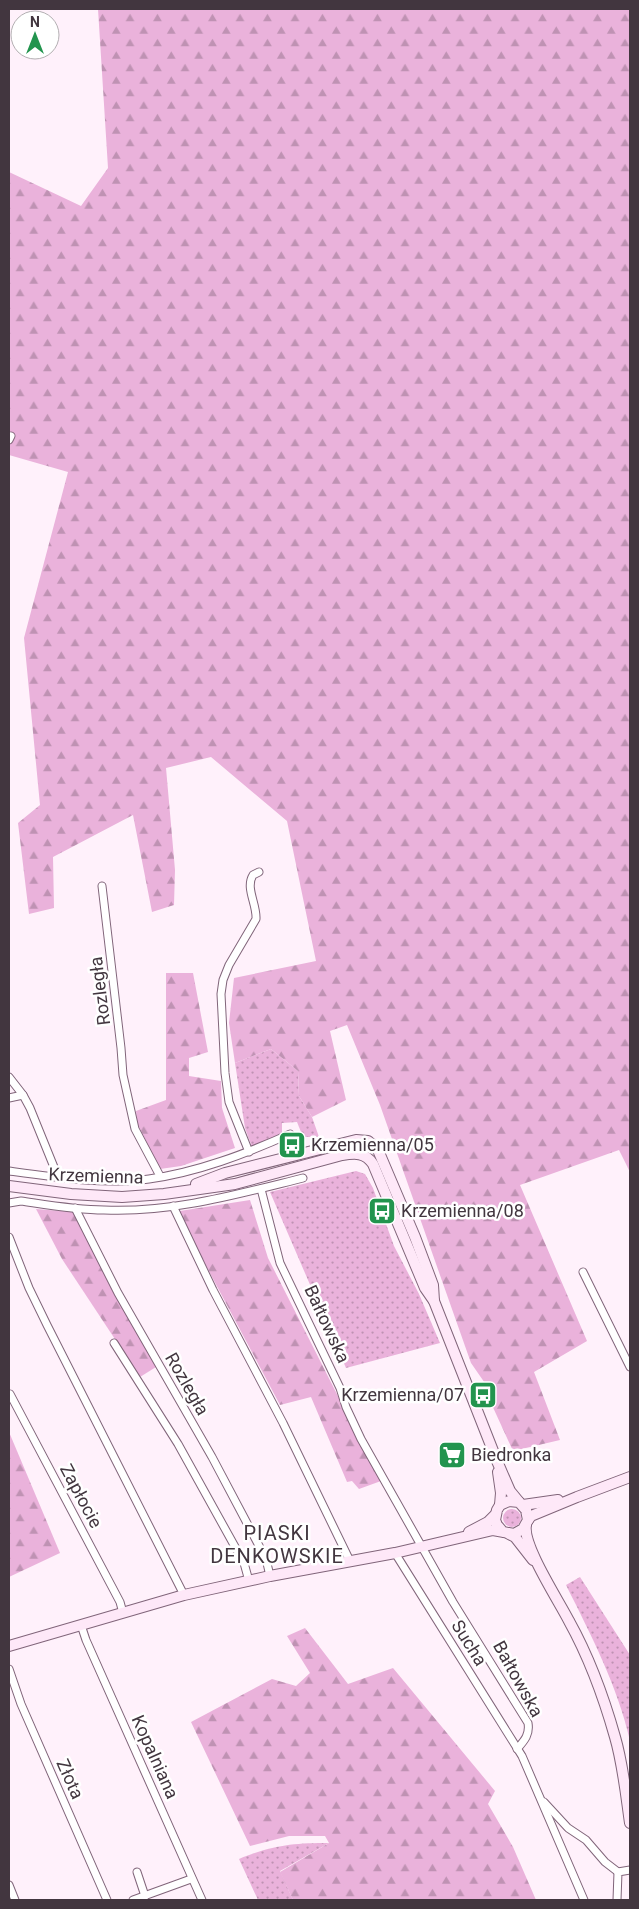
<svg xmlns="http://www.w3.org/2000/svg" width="639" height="1909" viewBox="0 0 639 1909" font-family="Roboto,sans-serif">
<defs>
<pattern id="grass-dots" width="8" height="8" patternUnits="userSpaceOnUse" patternTransform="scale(1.25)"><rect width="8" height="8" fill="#eab2db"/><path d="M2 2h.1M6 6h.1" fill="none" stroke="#bf92b3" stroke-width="1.8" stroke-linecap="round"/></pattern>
<pattern id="forest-firs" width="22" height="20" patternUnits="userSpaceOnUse" patternTransform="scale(1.25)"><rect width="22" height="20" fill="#eab2db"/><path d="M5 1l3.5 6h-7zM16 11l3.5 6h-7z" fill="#bf92b3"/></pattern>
</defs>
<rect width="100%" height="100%" fill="#fff1fb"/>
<g fill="url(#grass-dots)">
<polygon points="271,1049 298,1071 299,1096 312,1117 319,1137 303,1137 297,1122 282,1123 282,1133 252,1147 245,1128 235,1063"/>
<polygon points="356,1171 365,1174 373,1188 394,1246 419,1294 440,1343 346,1368 270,1192"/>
<circle cx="512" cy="1518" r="9"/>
<path d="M 580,1577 L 630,1655 L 630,1741 C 618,1687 591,1635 566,1585 Z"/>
<path d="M 329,1843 L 280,1871 L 293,1900 L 258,1900 L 239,1859 C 273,1845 293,1843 329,1843 Z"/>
</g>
<g fill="url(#forest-firs)">
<polygon points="98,9 630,9 630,1172 619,1150 520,1185 587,1341 534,1372 560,1440 513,1451 491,1403 489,1389 471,1363 380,1105 347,1025 330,1031 346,1100 312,1117 299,1096 298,1071 271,1049 235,1063 229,1023 234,978 316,961 287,821 211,757 166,768 175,870 174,905 152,912 133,815 53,857 54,908 29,914 18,823 40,805 24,638 68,472 9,455 9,172 81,206 108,168"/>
<polygon points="166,973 193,973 208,1052 189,1058 189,1076 221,1081 222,1108 235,1148 181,1166 160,1169 137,1123 136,1111 166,1100"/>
<polygon points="250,1200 268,1258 381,1481 359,1489 352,1481 347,1482 311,1397 280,1405 178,1213 180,1211"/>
<polygon points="36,1209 74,1212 156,1367 140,1377 62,1259"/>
<polygon points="9,1432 60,1553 9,1577"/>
<polygon points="305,1628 348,1684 393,1668 495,1791 488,1804 513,1847 536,1900 293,1900 280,1872 329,1843 325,1836 289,1836 250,1846 191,1722 272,1679 296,1686 310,1673 287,1636"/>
</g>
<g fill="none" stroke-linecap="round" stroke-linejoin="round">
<g stroke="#81657a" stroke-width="9">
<g id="minor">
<polyline points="9,440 11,436"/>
<polyline points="102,886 121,1048 123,1075 135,1129 160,1176"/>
<polyline points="9,1077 23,1095 30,1108 58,1177"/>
<polyline points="9,1098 23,1095"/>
<path d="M 249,1152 L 229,1102 L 225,1073 L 221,994 L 223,980 L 229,965 L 256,919 C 257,904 245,888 253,875 L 259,872"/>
<path d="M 9,1171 C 52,1177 106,1185 149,1179 C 198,1172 245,1154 290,1134"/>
<path d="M 261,1189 L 280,1263 L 340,1388 L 346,1407 L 361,1439 L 453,1602 L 528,1723 C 530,1735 524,1741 517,1749"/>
<path d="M 9,1203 L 21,1201 C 48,1205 76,1210 104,1210 C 172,1213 238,1194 303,1178"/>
<polyline points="173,1206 213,1290 283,1423 350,1561"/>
<polyline points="75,1208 118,1293 212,1457 266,1559 270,1576"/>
<polyline points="9,1237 29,1288 47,1325 184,1595"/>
<polyline points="583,1272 630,1367"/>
<polyline points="114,1343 178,1444 244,1563 249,1581"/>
<polyline points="10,1394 120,1602 123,1613"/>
<polyline points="395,1553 522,1756 584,1900"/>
<polyline points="81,1625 86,1640 202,1900"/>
<polyline points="9,1669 21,1704 107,1900"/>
<polyline points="544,1802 568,1828 586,1840 605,1862 618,1872"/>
<polyline points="137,1872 145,1896"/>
<polyline points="9,1885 15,1900"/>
<polyline points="133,1900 191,1879"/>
<polyline points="617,1900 618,1872 630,1870"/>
</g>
</g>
<g stroke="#81657a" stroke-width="12">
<g id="secondary">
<polyline points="196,1184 225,1173 356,1140 368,1141 378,1150 415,1237 433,1285 434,1301"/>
<path d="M 9,1186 L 71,1194 L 122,1197 L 164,1194 L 235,1184 L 342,1155 C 355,1153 365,1152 373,1164 L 425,1288 L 434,1301 L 497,1461 L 510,1491 L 519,1502"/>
<polyline points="498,1472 501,1493 500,1505"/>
<polyline points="523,1505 558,1500"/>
<polyline points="528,1520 531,1516 577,1497 630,1477"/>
<path d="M 526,1525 C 522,1545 559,1601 569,1621 C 589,1657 604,1698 615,1737 C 623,1764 626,1795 630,1823"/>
<polyline points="469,1532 488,1522 495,1515"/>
<polyline points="509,1534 515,1537 533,1560"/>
<polyline points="9,1646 184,1595 270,1576 395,1553 493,1530 514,1534 523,1529 528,1520 526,1510 519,1502 509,1501 500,1505 497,1510 495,1520 497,1525 503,1532"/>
</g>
</g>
<use href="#minor" stroke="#fff" stroke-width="7"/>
<use href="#secondary" stroke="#fee8f8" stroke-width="10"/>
</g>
<defs>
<g id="bus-square" transform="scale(1.4375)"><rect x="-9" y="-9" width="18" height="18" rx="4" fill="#22944e" stroke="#fff"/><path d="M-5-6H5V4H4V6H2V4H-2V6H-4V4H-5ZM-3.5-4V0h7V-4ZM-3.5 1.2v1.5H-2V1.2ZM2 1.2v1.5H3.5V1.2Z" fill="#fff"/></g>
<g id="supermarket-square" transform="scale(1.4375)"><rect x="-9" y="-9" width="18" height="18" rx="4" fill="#22944e" stroke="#fff"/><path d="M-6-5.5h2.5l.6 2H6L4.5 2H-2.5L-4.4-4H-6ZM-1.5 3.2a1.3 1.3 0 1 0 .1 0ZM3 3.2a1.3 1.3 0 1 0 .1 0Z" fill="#fff"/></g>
</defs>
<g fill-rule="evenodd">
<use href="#bus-square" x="292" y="1145"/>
<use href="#bus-square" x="382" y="1211"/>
<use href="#bus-square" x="483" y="1395"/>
<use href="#supermarket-square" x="452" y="1455"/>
</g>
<g text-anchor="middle" stroke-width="5" stroke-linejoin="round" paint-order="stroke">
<g font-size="18" fill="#42363f" stroke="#fff">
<text transform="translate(100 991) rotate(-97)" y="6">Rozległa</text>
<text transform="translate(96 1176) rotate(2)" y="6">Krzemienna</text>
<text transform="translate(327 1324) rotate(65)" y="6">Bałtowska</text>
<text transform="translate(187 1384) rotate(60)" y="6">Rozległa</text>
<text transform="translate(81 1496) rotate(62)" y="6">Zapłocie</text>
<text transform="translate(469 1643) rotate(58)" y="6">Sucha</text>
<text transform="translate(518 1679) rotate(61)" y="6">Bałtowska</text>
<text transform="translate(155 1757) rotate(66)" y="6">Kopalniana</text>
<text transform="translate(70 1779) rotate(66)" y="6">Złota</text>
</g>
<g font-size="18" fill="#42363f" stroke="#fff" text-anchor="start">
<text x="311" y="1151">Krzemienna/05</text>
<text x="401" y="1217">Krzemienna/08</text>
<text x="464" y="1401" text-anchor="end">Krzemienna/07</text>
<text x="471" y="1461">Biedronka</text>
</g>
<g font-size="20" letter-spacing="1" fill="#42363f" stroke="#fff">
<text x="277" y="1540">PIASKI<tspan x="277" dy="23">DENKOWSKIE</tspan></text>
</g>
</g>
<rect width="639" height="1909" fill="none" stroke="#42363f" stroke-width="20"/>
<g transform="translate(35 35)"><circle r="24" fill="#ffffff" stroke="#b3afb2"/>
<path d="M0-4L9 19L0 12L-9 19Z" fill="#22944e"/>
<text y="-8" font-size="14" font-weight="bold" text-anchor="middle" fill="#42363f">N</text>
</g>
</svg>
